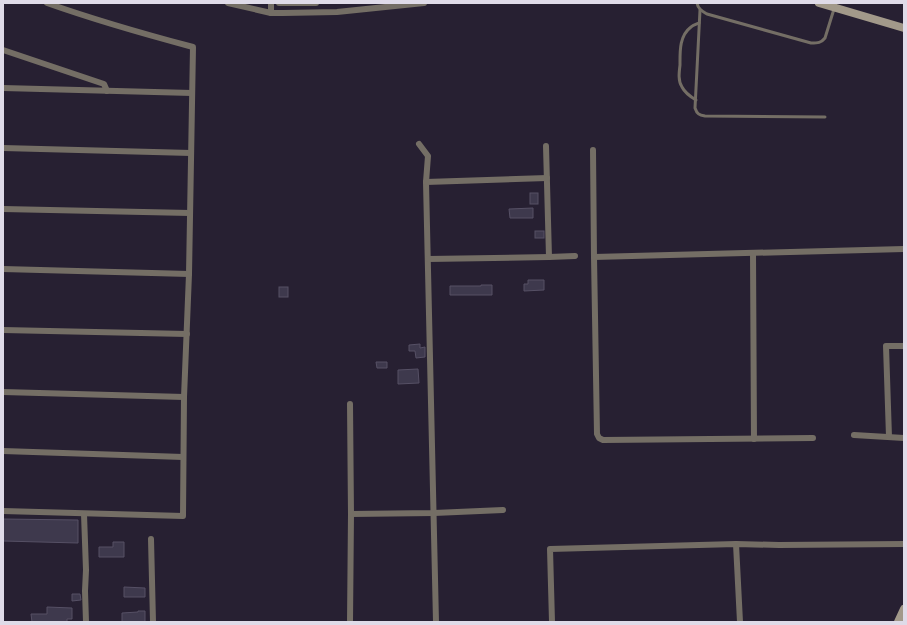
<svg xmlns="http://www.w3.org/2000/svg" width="907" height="625" viewBox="0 0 907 625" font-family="Quicksand,sans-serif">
<rect width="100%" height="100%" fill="#272032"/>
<g fill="#3e394d" stroke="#565065">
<rect x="530" y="193" width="8" height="11"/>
<polygon points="533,208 533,218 510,218 509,209"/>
<rect x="535" y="231" width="9" height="7"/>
<polygon points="528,280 544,280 544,290 524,291 524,284 528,284"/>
<polygon points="481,285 492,285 492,295 450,295 450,286 481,286"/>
<rect x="279" y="287" width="9" height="10"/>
<polygon points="420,344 420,348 425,347 425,357 416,358 415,351 409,351 409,345"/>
<polygon points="376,362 387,362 387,368 377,368"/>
<polygon points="418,369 419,383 398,384 398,370"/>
<polygon points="3,519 78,520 78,543 3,541"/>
<polygon points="113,542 124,542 124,557 99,557 99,547 113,547"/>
<polygon points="124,587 145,588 145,597 124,597"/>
<polygon points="72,594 80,594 81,600 72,601"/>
<polygon points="47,607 72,608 72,619 67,619 67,622 32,622 31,614 47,614"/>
<polygon points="138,611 145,611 145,622 122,622 122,613 138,612"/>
</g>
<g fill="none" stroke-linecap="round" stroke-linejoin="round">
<g stroke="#746e65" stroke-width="3">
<path d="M 697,3 C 698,9 702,11 707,14 L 811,43 C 818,43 821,43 825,38 L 834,9"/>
<path d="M 700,10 L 695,108 C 697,114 699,115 705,116 L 825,117"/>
<path d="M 696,100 C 691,97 685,93 682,87 C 678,81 679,73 680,65 C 680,52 679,36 691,27 C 693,25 697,24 699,23"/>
</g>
<g stroke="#746e65" stroke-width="6">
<polyline points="228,3 271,13 283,13 337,12 424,3"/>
<polyline points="279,3 316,3"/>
<polyline points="271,13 271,3"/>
<polyline points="3,50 104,84 107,91"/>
<polyline points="3,88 192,93"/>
<polyline points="419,144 428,156 426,182 436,622"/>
<polyline points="546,146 549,257"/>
<polyline points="3,148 191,153"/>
<polyline points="593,150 594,257 597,434 599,438 603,440 813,438"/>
<polyline points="426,182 547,178"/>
<polyline points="3,209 190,213"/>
<polyline points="753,253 754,439"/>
<polyline points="594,257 904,249"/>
<polyline points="428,259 549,257 575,256"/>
<polyline points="3,269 189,274"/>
<polyline points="3,330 187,334"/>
<polyline points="3,392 184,397"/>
<polyline points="854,435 904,438"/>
<polyline points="889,437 886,346 904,346"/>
<polyline points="3,451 183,457"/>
<path d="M 3,511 L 183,516 L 184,397 L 189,274 L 193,47 C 144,34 95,20 47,3"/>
<polyline points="84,514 86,570 85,591 86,622"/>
<polyline points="351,514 434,513 503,510"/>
<polyline points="151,539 153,622"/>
<polyline points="736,544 740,622"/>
<polyline points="350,622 351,514 350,404"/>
<polyline points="552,622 550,549 736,544 779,545 904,544"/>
</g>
<g stroke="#a2998a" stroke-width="8">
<polyline points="819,3 904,28"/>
<polyline points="898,622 904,609"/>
</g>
</g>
<rect width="907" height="625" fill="none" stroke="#dfdbe8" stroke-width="8"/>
</svg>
